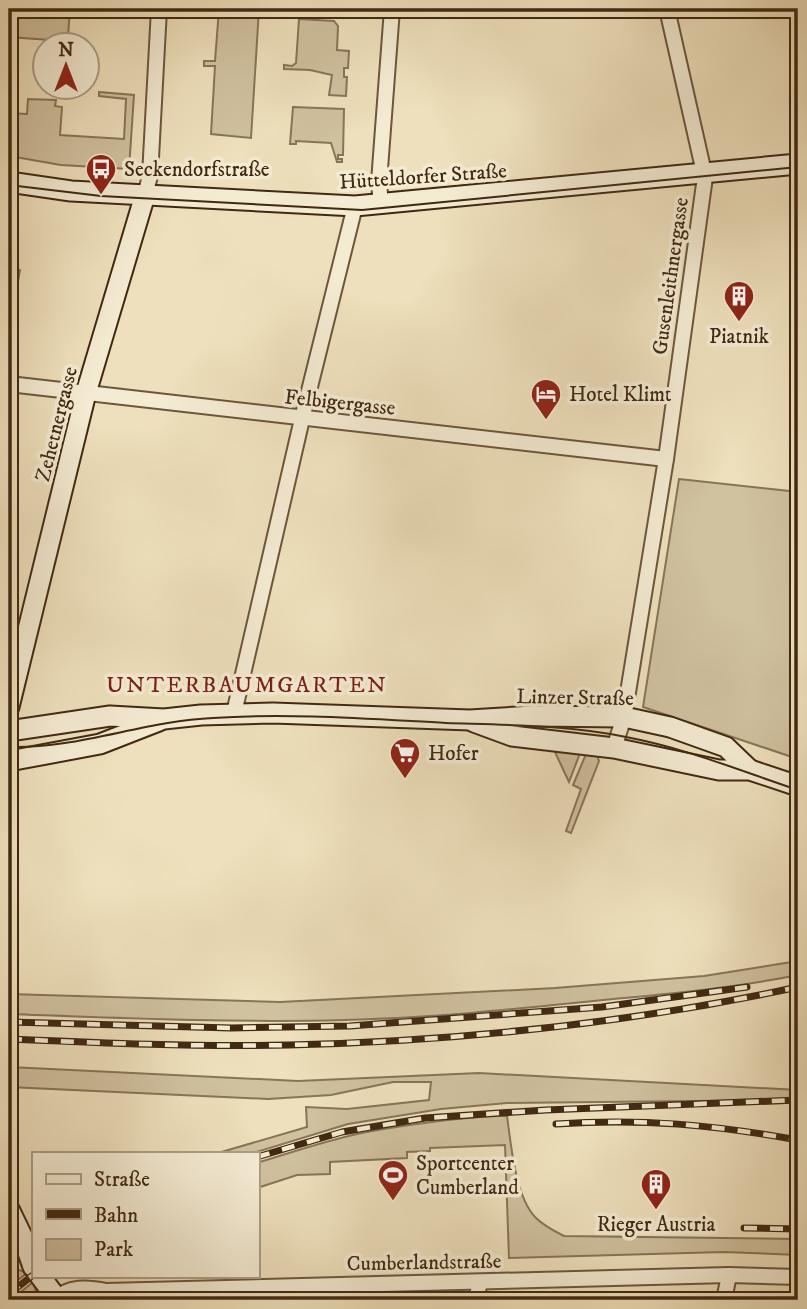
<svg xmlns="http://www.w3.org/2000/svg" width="807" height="1309" viewBox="0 0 807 1309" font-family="'IM FELL DW Pica',serif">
<rect width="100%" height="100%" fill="#eee0bc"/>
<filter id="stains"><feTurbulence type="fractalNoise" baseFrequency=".00286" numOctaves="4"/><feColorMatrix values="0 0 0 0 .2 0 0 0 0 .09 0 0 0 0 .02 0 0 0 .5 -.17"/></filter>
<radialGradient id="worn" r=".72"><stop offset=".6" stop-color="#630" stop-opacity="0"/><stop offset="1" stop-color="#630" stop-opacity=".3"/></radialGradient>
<g fill="#d0c19f" stroke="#887558" stroke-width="2">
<polygon points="9,9 70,9 68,37 85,39 85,45 71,45 71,42 64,41 9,37"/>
<polygon points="219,9 259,9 251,138 211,134 215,66 204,66 204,61 215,61"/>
<polygon points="299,19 334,21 338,26 337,50 349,51 348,68 344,68 344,77 347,77 346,96 329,95 332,75 310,70 284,69 284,65 292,66 296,63"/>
<polygon points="99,92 134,95 129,169 61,165 9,156 9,113 27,114 28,99 56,100 55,106 62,107 60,135 124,139 126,99 99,96"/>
<polygon points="293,107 344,109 343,155 338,155 338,159 342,159 342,162 337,162 331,143 296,141 296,144 290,144"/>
<polygon points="9,268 20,270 9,332"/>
<polygon points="679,479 798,492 798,759 643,707"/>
<polygon points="554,750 580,753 569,782"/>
<polygon points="586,754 597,755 599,761 571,833 566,831 581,789 573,785"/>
<path d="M 798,961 L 798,975 C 734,988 668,994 603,1000 C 517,1009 430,1018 344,1020 C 232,1023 120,1018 9,1014 L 9,994 L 280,1002 L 555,988 L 704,976 Z"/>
<polygon points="9,1067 298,1081 479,1073 798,1090 798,1100 507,1103 441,1109 348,1124 253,1153 218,1153 307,1127 306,1107 347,1109 429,1100 431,1082 393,1082 331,1095 268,1099 9,1087"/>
<path d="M 497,1115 L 507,1116 C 511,1144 515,1197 536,1218 C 544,1226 554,1231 564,1236 L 798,1239 L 798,1255 L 724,1252 L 509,1258 L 505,1145 L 430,1148 L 430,1151 L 407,1152 L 407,1158 L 330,1162 L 330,1174 L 297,1175 L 257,1188 L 257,1163 C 293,1152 330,1139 367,1132 C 410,1124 453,1119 497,1115 Z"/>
<polygon points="9,1266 27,1273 9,1287"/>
<polygon points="33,1282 38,1298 36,1300 11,1300"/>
<polygon points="638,1297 638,1300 502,1300"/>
</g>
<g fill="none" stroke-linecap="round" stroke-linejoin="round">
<g stroke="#6c573c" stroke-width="18">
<g id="street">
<polyline points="145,195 150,176 159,9"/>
<polyline points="381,206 379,182 392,9"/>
<polyline points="9,384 666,459"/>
<polyline points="234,713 302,419 355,206"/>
<polyline points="614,748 624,717 666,459 705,177 667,9"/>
<polyline points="9,1249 27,1249"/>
<path d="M 54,1300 C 69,1286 87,1287 106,1291 L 729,1275 L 798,1277"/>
<polyline points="476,1300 480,1282"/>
<polyline points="724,1300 729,1275"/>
</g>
</g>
<g stroke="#402912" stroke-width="23">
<g id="secondary">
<polyline points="9,182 71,191 355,206 798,164"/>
<polyline points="9,707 86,393 145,195"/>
<polyline points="474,722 512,736 614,748 719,770 750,770 798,786"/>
<polyline points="9,731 110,716 164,719 201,715 273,713 470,720 532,716 624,717 670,727 726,747 750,770"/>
<polyline points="9,761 100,744 159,721"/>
<polyline points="9,1209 23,1238 33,1267"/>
<polyline points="40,1276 58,1300"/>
</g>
</g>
<use href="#street" stroke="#f4ebd3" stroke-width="14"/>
<use href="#secondary" stroke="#f4ebd3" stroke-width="19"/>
<g stroke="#402912" stroke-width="2">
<polyline points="9,185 101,196 362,210 798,167"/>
<path d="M 9,747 C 78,749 144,721 213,718 C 291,713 369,719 446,723 C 506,725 567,725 626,737 C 685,748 741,771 798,790"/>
</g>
<g stroke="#402912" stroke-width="7">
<g id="rail">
<polyline points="9,1022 231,1028 350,1026 602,1007 747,987"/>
<path d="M 9,1039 C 102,1043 196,1047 289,1045 C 460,1041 631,1023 798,987"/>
<path d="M 556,1124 C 642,1118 714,1125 798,1140"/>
<polyline points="257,1157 342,1132 425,1118 546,1110 798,1100"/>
<polyline points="744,1228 798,1229"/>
<polyline points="9,1294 33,1275"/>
</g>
</g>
<use href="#rail" stroke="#f4ebd3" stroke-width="4.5" stroke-dasharray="13" stroke-linecap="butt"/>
</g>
<defs>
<g id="bus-pin" transform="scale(1.575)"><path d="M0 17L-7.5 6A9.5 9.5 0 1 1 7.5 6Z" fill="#8f2418" stroke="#f4ebd3"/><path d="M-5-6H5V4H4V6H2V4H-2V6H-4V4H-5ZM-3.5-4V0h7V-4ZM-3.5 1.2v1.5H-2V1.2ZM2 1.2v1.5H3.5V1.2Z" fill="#fff"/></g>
<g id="building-pin" transform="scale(1.575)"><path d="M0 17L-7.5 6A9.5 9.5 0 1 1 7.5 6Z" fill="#8f2418" stroke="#f4ebd3"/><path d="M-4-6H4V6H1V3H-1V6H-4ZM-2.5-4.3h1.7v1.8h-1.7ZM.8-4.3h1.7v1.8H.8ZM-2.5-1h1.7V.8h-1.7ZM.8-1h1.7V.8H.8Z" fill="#fff"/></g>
<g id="hotel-pin" transform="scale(1.575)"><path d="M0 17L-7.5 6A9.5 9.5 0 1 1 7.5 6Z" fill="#8f2418" stroke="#f4ebd3"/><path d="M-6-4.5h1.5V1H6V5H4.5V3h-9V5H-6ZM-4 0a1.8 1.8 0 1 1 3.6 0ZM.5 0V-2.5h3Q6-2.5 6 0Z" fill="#fff"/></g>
<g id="supermarket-pin" transform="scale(1.575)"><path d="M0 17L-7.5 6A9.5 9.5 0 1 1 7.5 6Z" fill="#8f2418" stroke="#f4ebd3"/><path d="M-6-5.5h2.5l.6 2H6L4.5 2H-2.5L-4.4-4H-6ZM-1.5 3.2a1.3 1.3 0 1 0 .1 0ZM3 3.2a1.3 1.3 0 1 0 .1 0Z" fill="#fff"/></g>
<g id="stadium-pin" transform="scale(1.575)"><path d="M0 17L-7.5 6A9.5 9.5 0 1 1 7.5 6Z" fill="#8f2418" stroke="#f4ebd3"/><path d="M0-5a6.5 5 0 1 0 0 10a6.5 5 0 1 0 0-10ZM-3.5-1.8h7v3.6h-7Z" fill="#fff"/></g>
</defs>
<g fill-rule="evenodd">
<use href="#bus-pin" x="101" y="169"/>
<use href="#building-pin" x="739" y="296"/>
<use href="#hotel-pin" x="546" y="394"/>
<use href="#supermarket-pin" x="405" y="753"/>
<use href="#stadium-pin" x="393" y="1175"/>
<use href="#building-pin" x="656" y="1184"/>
</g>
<g text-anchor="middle" stroke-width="7" stroke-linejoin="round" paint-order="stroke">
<g font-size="21" fill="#402912" stroke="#f4ebd3" text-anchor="start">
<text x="124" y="176">Seckendorfstraße</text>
<text x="739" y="343" text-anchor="middle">Piatnik</text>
<text x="569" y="401">Hotel Klimt</text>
<text x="428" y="760">Hofer</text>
<text x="416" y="1170">Sportcenter<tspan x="416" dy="24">Cumberland</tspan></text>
<text x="656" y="1231" text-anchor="middle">Rieger Austria</text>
</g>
<g font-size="21" fill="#402912" stroke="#f4ebd3">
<text transform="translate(423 176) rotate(-4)" y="7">Hütteldorfer Straße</text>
<text transform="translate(670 276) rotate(-82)" y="7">Gusenleithnergasse</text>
<text transform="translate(340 402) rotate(6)" y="7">Felbigergasse</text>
<text transform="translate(56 424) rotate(-76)" y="7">Zehetnergasse</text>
<text transform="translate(575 697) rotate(1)" y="7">Linzer Straße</text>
<text transform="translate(424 1262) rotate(-1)" y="7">Cumberlandstraße</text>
</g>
<g font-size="23" letter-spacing="2" fill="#7a1f14" stroke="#f4ebd3">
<text x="247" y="692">UNTERBAUMGARTEN</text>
</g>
</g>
<rect width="807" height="1309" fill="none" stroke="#eee0bc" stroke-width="35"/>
<rect x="10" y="10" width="786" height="1288" fill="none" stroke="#402912" stroke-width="3.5"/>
<rect x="18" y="18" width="772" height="1274" fill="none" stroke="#402912" stroke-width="2"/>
<rect x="32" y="1152" width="228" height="126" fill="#f4ebd3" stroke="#ac9d86" stroke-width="2"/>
<rect x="46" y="1174" width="35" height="10" fill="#f4ebd3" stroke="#ac9d86" stroke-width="2"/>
<text x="94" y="1186" font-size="21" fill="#402912">Straße</text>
<rect x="46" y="1209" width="35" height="10" fill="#402912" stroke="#ac9d86" stroke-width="2"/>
<text x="94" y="1222" font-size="21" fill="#402912">Bahn</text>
<rect x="46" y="1239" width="35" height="21" fill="#d0c19f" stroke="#ac9d86" stroke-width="2"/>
<text x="94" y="1256" font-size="21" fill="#402912">Park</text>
<g transform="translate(66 66)"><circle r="33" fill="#f4ebd3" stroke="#ac9d86" stroke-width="2"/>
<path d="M0-5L12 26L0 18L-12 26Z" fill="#8f2418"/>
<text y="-10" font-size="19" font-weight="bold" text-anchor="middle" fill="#402912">N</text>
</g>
<rect width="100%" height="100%" filter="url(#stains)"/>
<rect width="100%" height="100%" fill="url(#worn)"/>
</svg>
